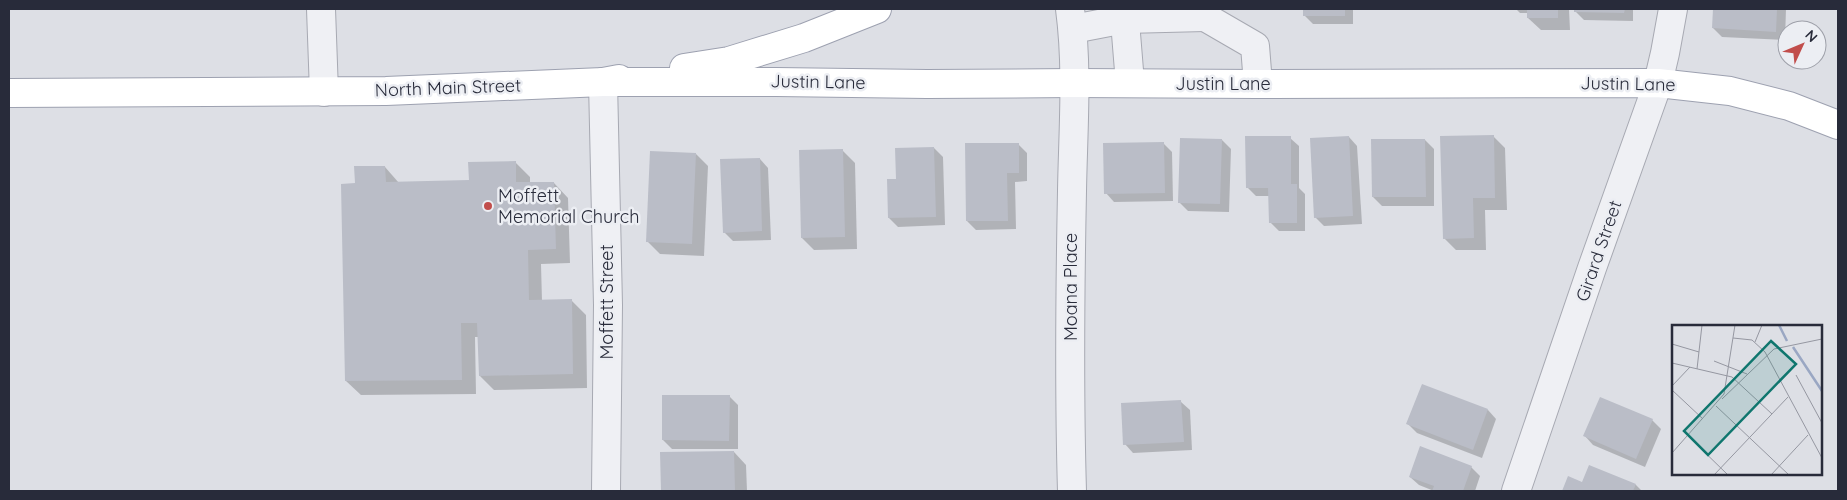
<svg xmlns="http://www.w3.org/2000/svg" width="1847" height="500" viewBox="0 0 1847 500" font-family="Quicksand,sans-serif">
<rect width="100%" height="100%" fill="#dddfe5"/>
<g fill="#0003">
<polygon points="1304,9 1353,9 1353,24 1313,24 1304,15"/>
<polygon points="1516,9 1569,9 1570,30 1541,30 1528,18 1528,13 1520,13"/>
<polygon points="1575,9 1633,9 1633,21 1584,20 1575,11"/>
<polygon points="1714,9 1786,9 1785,40 1722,37 1713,28"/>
<polygon points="1493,136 1505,148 1507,210 1485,210 1486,250 1456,250 1444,238"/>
<polygon points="1349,137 1357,146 1362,224 1324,226 1315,217"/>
<polygon points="1290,138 1299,146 1299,188 1305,194 1305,231 1279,231 1270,222 1269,196 1256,196 1247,187"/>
<polygon points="1222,140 1231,149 1229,212 1188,211 1179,202"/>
<polygon points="1425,140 1434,149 1434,206 1382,206 1373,197"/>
<polygon points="1163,143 1172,152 1173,201 1114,202 1106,193"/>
<polygon points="1018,144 1027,153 1027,181 1015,182 1016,229 976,230 967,221"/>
<polygon points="934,148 943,157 945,225 898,227 889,218 898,180"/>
<polygon points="843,151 855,163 857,249 814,250 802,238"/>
<polygon points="696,154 708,166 704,256 660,254 647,241"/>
<polygon points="760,159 768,168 771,240 733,241 724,232"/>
<polygon points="515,162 530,177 530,183 554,183 568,198 570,263 541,264 542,301 571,300 586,315 587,388 494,390 480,376 479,337 475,337 476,394 361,395 346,381 356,184 385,167 399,183 470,181"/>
<polygon points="729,396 738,405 738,449 672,449 663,440"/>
<polygon points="1181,402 1190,410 1192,450 1133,453 1125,444"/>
<polygon points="1488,410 1496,419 1482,458 1417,433 1408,424"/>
<polygon points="1652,420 1661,429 1645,467 1593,445 1585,436"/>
<polygon points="734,452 746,465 747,491 662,491 661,453"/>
<polygon points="1471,467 1480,476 1475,491 1434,491 1419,485 1410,477"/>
<polygon points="1568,478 1583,484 1636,485 1642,491 1563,491"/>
</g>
<g fill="#babdc7">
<rect x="1303" y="9" width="42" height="7"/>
<rect x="1527" y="9" width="31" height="9"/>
<polygon points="1574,9 1625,9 1624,13 1574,12"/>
<polygon points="1713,9 1777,9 1776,32 1712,28"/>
<polygon points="1494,135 1495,198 1473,198 1474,238 1443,239 1440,136"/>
<polygon points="1245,136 1291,136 1291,184 1297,184 1297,223 1269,223 1268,188 1246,188"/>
<polygon points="1349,136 1353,216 1314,218 1310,138"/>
<polygon points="1180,138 1222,139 1220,204 1178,203"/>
<polygon points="1371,139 1425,139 1426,197 1372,197"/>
<polygon points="1164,142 1165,193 1104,194 1103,143"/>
<polygon points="965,143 1019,143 1019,173 1007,173 1008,221 966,221"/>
<polygon points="934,147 936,217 888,218 887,179 896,179 895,148"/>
<polygon points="843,149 845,237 801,238 799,150"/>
<polygon points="650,151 696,153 692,244 646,242"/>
<polygon points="760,158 762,231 723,233 720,159"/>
<polygon points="516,161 516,182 554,182 556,249 528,250 529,300 572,299 573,374 479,376 477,323 461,323 462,380 345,381 341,184 355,183 354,166 385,166 386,182 469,180 468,162"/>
<polygon points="1422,384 1488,409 1473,450 1406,424"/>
<polygon points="662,395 730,395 729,441 662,440"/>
<polygon points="1600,397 1653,419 1636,459 1583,436"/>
<polygon points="1181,400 1184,442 1123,445 1121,403"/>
<polygon points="1420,446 1472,466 1463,491 1432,491 1434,486 1409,477"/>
<polygon points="734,451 735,491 661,491 660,452"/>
<polygon points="1589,465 1636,484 1633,491 1562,491 1568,476 1582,482"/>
</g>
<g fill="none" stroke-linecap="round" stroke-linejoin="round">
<g stroke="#a7a9b2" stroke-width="30">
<g id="minor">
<polyline points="321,9 324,92"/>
<path d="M 1070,9 C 1078,69 1073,131 1072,191 C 1070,291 1069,391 1072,491"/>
<polyline points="1124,9 1130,83"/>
<polyline points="1203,9 1205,17 1255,46 1258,84"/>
<polyline points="1073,29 1125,19 1205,17"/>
<polyline points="603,82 608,305 606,491"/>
<polyline points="1516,491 1592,268 1658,83 1665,53 1673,9"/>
</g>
</g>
<g stroke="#9da1b0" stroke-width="30">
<g id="major">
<polyline points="684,68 729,61 804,38 877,9"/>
<polyline points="603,82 776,82 927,84 1073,83 1258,84 1658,83 1730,91 1789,106 1838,125"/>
<polyline points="9,93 386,91 603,82 619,79"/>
</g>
</g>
<use href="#minor" stroke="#eff0f4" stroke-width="28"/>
<use href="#major" stroke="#fff" stroke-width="28"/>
</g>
<circle fill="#c14d4b" stroke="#eceef3" stroke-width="2" cx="488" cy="206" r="5"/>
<g text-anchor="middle" stroke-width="5" stroke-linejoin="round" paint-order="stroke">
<g font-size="18" fill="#282b3a" stroke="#eceef3">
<text transform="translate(818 82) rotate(1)" y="6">Justin Lane</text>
<text x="1223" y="90">Justin Lane</text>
<text transform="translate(1628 84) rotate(1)" y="6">Justin Lane</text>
<text transform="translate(448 88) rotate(-2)" y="6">North Main Street</text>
<text transform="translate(1599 251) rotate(-71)" y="6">Girard Street</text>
<text transform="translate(1071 287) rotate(-90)" y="6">Moana Place</text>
<text transform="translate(607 302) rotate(-90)" y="6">Moffett Street</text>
</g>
<g font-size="18" fill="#282b3a" stroke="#eceef3" text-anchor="start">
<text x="498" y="202">Moffett<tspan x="498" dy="21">Memorial Church</tspan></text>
</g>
</g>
<g transform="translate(1672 325)">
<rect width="150" height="150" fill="#dddfe5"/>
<path fill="none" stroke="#9aa7c3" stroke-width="2.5" d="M 107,0 L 115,16M 121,22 L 150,66"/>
<path fill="none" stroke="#9597a1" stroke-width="1" d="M 61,13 L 80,15 L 93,27 L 150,133M 83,17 L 90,0M 0,19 L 27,27M 42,36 L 75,49M 0,38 L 60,52 L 100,89M 25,44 L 30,0M 124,50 L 150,98M 0,61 L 18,42M 0,65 L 31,94M 50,74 L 102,24 L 150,14M 44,81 L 117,150M 16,111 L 56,150M 0,128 L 52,69 L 63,0M 42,150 L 116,72M 99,150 L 136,110"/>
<path fill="#0f766e" fill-opacity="0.15" stroke="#0f766e" stroke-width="2.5" d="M 99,16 L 124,39 L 36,130 L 12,106 Z"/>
<rect width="150" height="150" fill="none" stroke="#282b3a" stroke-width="2.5"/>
</g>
<rect width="1847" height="500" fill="none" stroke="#282b3a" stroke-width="20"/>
<g transform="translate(1802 45) rotate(46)"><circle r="24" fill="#eceef3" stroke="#9ea0a9"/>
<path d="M0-4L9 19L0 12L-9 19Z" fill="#c14d4b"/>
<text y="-8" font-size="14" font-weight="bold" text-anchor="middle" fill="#282b3a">N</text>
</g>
</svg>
